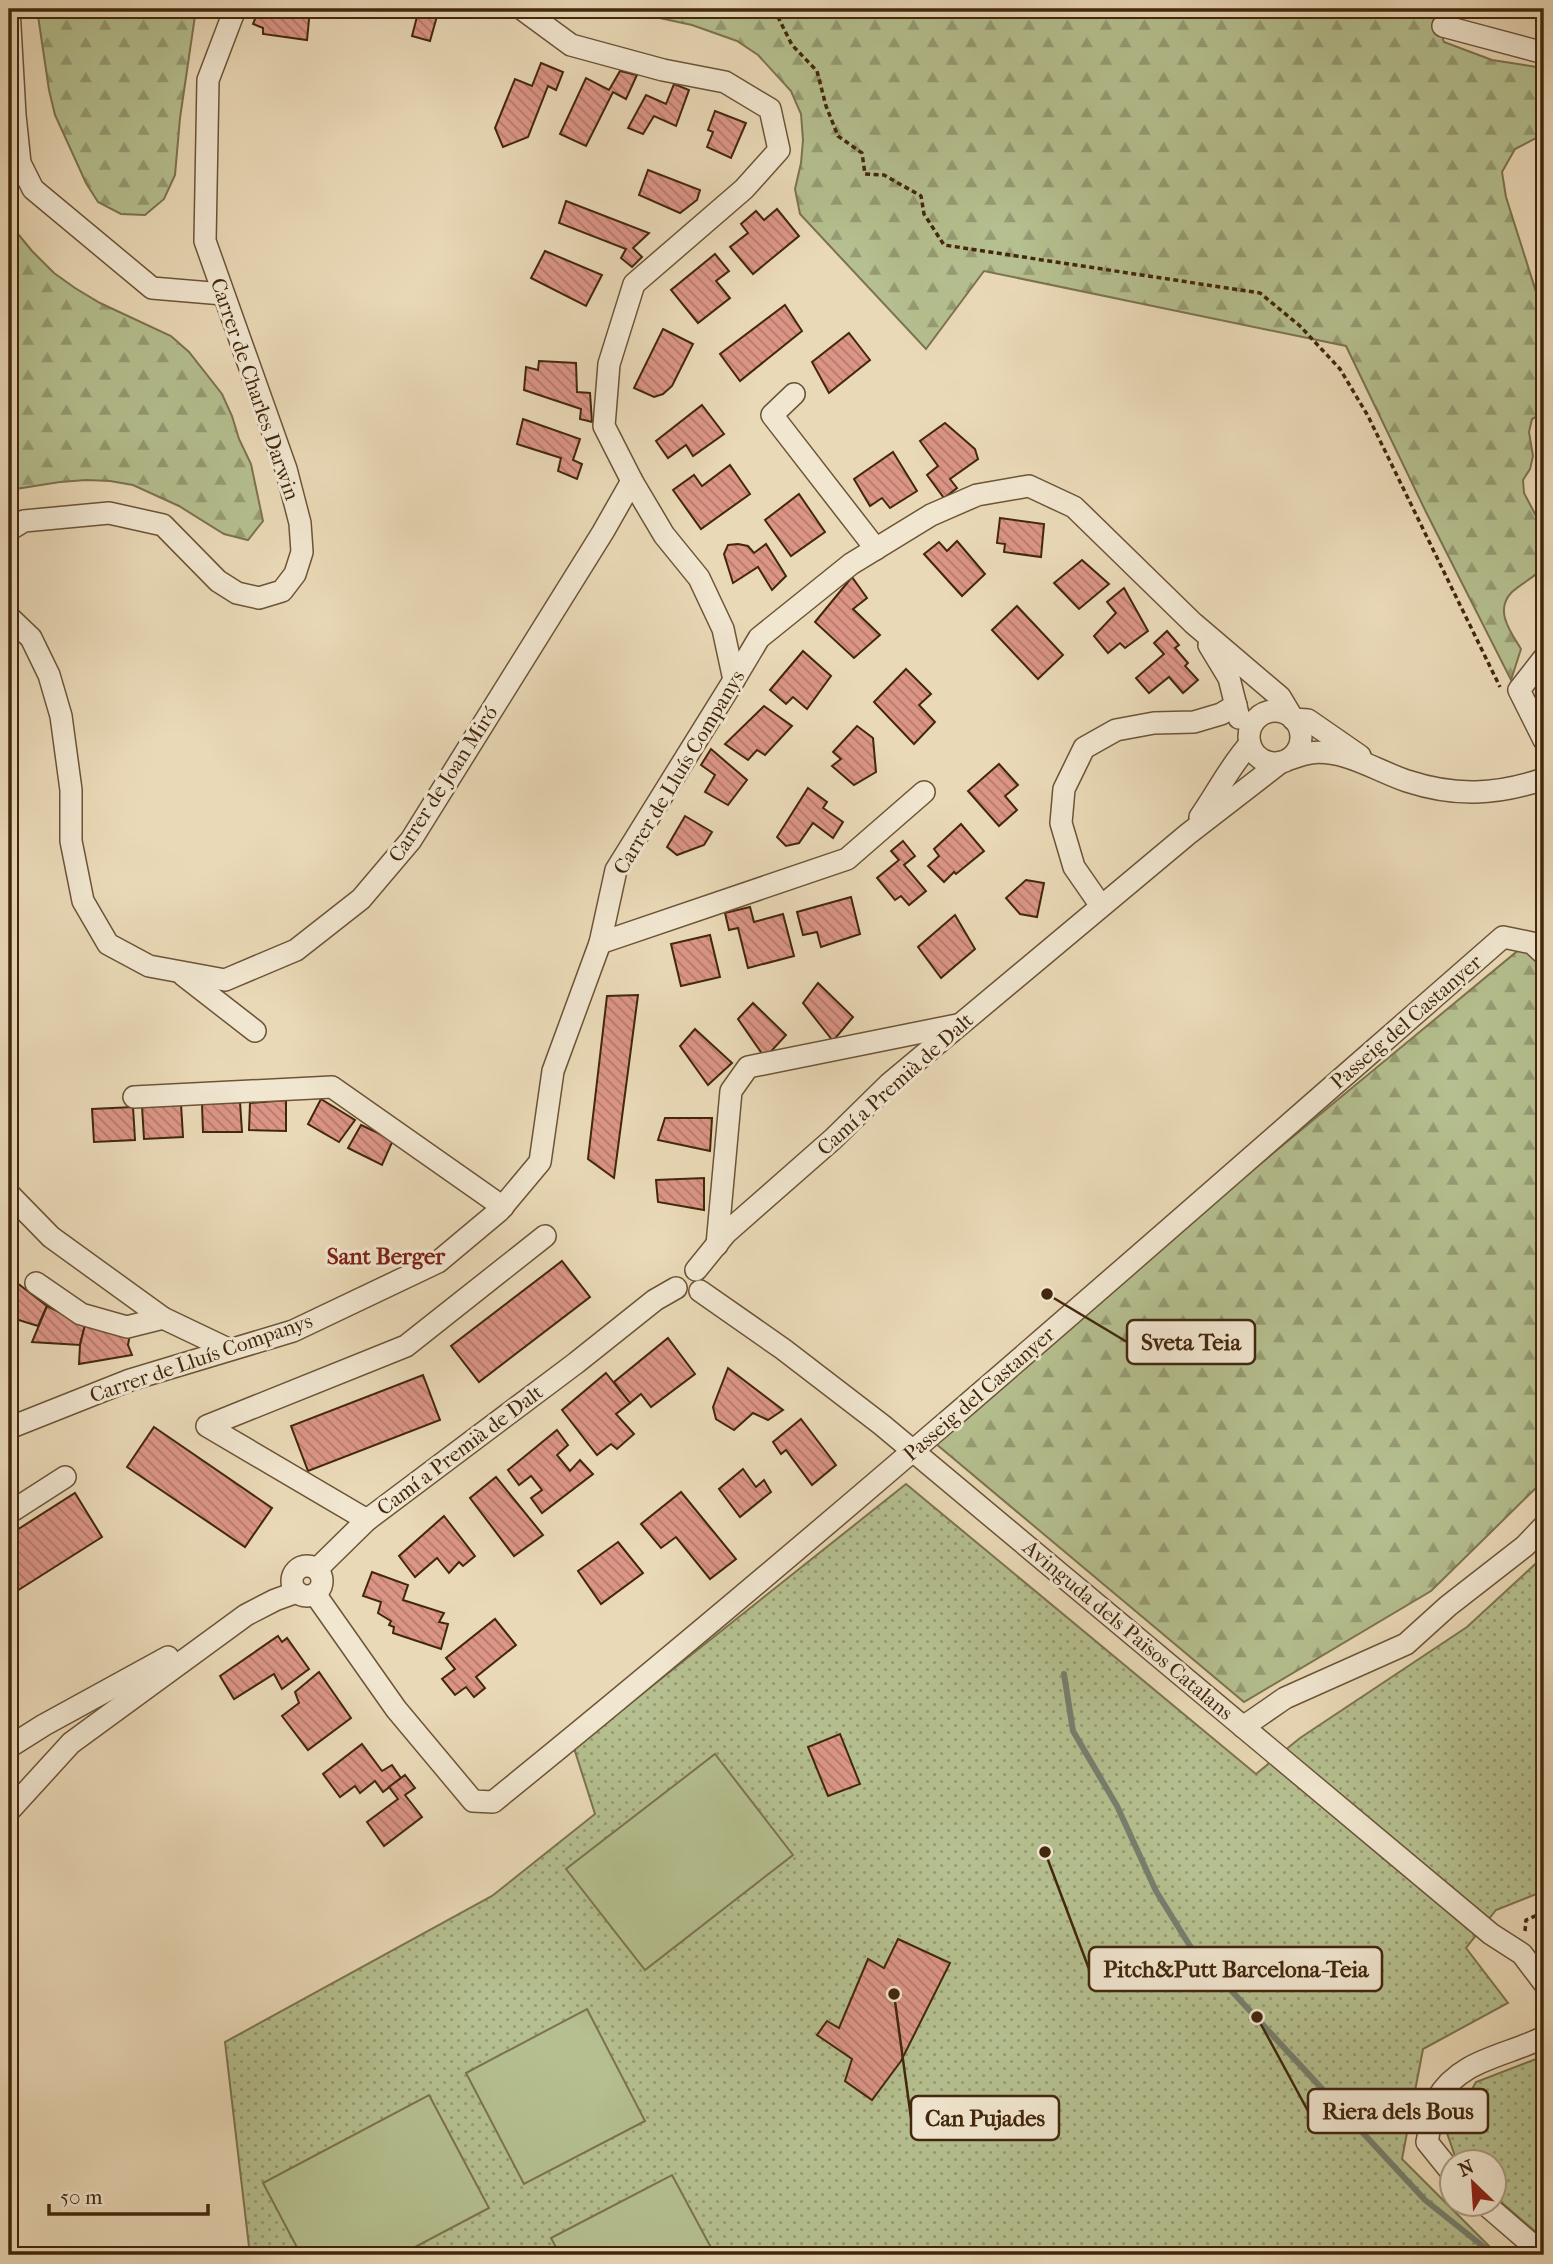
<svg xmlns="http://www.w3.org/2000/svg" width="1553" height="2264" viewBox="0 0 1553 2264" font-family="'IM FELL French Canon',serif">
<defs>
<pattern id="grass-dots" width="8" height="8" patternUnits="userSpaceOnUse" patternTransform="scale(1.75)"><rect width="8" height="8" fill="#b5bf8f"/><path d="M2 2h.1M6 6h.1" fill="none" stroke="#959b73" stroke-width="1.8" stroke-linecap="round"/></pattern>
<pattern id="forest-firs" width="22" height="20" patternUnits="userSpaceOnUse" patternTransform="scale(1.75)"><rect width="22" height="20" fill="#b5bf8f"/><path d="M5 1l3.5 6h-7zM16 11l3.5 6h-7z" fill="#959b73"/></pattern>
<pattern id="building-back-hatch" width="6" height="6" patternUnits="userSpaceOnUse" patternTransform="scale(1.75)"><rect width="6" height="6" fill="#dc9586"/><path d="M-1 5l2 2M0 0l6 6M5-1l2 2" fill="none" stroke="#b47a6c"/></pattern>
</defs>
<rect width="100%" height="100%" fill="#ead9b7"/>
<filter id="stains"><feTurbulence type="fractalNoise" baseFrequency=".00286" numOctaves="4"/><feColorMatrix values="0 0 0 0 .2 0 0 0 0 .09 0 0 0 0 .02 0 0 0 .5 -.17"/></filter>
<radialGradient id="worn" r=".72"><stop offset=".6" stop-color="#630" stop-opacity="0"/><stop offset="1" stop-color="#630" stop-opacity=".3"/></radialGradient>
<g fill="url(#grass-dots)" stroke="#7c734e" stroke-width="2">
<polygon points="906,1484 1256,1774 1300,1738 1467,1627 1544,1556 1544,1891 1496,1910 1466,1948 1508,2003 1423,2049 1402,2159 1498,2255 250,2255 225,2042 492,1896 595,1814 574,1748"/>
<polygon points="1544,2056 1544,2239 1494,2196 1494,2162 1457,2162 1447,2133 1476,2082"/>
</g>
<g fill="url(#forest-firs)" stroke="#7c734e" stroke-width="2">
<polygon points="37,9 196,9 180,118 175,175 164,199 145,215 121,214 98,202 86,183 55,115 49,90"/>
<path d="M 603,9 L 1444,9 L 1436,20 L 1444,42 L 1492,60 L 1544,68 L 1544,134 L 1515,149 L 1502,172 L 1506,197 L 1544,317 L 1544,413 L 1532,419 L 1529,432 L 1533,456 L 1530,469 L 1523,480 L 1524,493 L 1544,531 L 1544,567 C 1535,577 1522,583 1512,592 C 1494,610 1510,631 1521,649 L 1511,680 L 1426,512 L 1346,346 L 984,271 L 926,349 L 800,214 L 795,189 L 801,163 L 803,140 L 801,114 L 791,91 L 758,55 L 737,41 L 692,25 L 641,14 L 614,13 Z"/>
<polygon points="9,223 32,251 54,273 75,288 100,303 171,336 189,352 222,394 232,416 239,439 251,464 263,521 248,540 224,534 179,506 133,485 110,481 86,480 60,482 9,490"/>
<polygon points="1544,929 1544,1480 1431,1591 1244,1702 929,1438"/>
</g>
<g fill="#b5bf8f" stroke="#7c734e" stroke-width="2">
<polygon points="715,1754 793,1855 645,1970 566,1869"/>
<polygon points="587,2009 645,2121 524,2184 466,2073"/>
<polygon points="429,2095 489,2208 400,2255 301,2255 263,2183"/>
<polygon points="672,2175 715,2255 560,2255 551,2238"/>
</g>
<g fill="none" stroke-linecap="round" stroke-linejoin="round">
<polyline stroke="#767f6e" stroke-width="6" points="1064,1674 1073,1731 1117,1806 1156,1891 1190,1946 1425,2200 1494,2255"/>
</g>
<g fill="url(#building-back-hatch)" stroke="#42270c" stroke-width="2">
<polygon points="259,9 310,9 307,40 263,34 263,28 253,24"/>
<polygon points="419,9 439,9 430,41 412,36"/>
<polygon points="541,63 563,72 556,90 548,86 528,137 503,147 495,128 515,79 532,86"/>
<polygon points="620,71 637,75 626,99 613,92 586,146 560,134 586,78 609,90"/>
<polygon points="674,84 689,90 676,126 654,116 643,134 628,128 646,95 666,104"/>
<polygon points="715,111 746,123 731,158 707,147 713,132 708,130"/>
<polygon points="648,170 700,190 697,200 680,213 639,195"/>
<polygon points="566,201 649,233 633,248 642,257 632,267 621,258 626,249 559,223"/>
<polygon points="777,209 799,236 753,274 730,247 748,233 741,224 756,211 764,220"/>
<polygon points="545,251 602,275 586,306 531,278"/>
<polygon points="715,254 729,271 716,281 730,298 698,323 671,290"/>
<polygon points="785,305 802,331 740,381 720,354"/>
<polygon points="663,329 693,344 672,386 663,394 654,397 634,388"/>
<polygon points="849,333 870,360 829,393 812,362"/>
<polygon points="539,361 576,363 577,392 590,393 592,422 580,419 581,409 524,390 526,367 538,370"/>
<polygon points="702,405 724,434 693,456 686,445 668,458 656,441"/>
<polygon points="523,419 580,439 573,460 582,464 577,479 558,471 561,458 517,444"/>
<polygon points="945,423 975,449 978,459 950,479 957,488 944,498 927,475 938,466 920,441"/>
<polygon points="893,452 917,491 890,508 882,498 870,506 854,479"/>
<polygon points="730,465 750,494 701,529 673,490 694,475 702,486"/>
<polygon points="799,494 825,532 791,556 765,520"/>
<polygon points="1000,518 1044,524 1041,557 1004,552 1005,544 997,543"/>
<polygon points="957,541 985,574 962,596 924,554 939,542 947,551"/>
<polygon points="738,544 748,546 754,553 766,544 786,576 772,590 758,567 733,583 724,554 728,545"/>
<polygon points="1082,560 1109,584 1079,609 1054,583"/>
<polygon points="852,577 867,598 853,609 880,635 854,658 815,622"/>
<polygon points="1124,588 1148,631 1125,648 1120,643 1108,653 1094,636 1116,613 1107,602"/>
<polygon points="1017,606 1063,655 1038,679 992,630"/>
<polygon points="1167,631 1179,645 1175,648 1188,663 1185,666 1198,680 1183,693 1169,677 1149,693 1136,678 1164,654 1154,643"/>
<polygon points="803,651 831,676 807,709 793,697 786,704 770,690"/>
<polygon points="906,669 931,694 919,705 935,722 914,744 874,702"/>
<polygon points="764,706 792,726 765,755 757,750 748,760 725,744"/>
<polygon points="857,726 873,738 876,772 854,785 832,766 841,759 833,752"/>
<polygon points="711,749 747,780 728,805 705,792 715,775 701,765"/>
<polygon points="999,764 1018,785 1005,796 1017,810 999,826 968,791"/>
<polygon points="808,788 827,802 823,808 843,822 833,838 813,823 799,843 786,846 777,837"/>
<polygon points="685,816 712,832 704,845 677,855 667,847"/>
<polygon points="961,824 984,851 956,874 954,872 944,882 928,866 939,856 934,849"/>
<polygon points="903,841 915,856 904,865 926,891 909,905 901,896 895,900 877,878 899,860 891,851"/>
<polygon points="1026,880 1044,883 1037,917 1020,914 1006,898"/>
<polygon points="851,897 860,934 821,947 817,932 803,935 797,912"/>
<polygon points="750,907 754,922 783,914 794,956 748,968 738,928 729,930 725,913"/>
<polygon points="955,915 975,949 941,978 918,947"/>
<polygon points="710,935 720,977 681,986 671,944"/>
<polygon points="818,983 853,1017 833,1041 803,1003"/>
<polygon points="638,995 614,1178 588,1159 607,996"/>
<polygon points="753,1003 786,1035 765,1058 738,1019"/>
<polygon points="695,1029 732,1063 708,1085 680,1046"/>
<polygon points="321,1099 355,1120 339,1142 308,1124"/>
<polygon points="286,1100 286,1131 249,1130 250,1103"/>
<polygon points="240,1102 242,1132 203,1132 202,1104"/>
<polygon points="181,1104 183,1137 144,1139 142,1106"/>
<polygon points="133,1107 135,1140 94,1142 92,1109"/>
<polygon points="665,1118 712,1118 710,1151 658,1140"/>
<polygon points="361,1125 393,1140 382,1165 348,1148"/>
<polygon points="704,1178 704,1210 658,1202 656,1180"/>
<polygon points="562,1261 590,1297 479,1382 451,1346"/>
<polygon points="12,1279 47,1306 38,1326 9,1317 9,1284"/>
<polygon points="47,1306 85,1325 80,1345 32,1342"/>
<polygon points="85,1325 130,1334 128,1345 132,1355 79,1364 80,1345"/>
<polygon points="668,1338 695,1374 651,1407 641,1394 630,1403 614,1382"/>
<polygon points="728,1368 783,1410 768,1420 753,1413 734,1430 716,1419 713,1407"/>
<polygon points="606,1373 630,1403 616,1414 634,1434 617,1449 611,1444 597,1455 562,1410"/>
<polygon points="423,1375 440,1420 308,1471 291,1426"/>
<polygon points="801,1419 836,1465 812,1485 786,1450 781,1454 773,1442"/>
<polygon points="154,1427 272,1508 245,1547 127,1467"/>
<polygon points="557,1430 568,1445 557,1455 570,1471 580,1460 593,1474 542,1513 531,1498 542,1490 531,1476 519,1485 508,1470"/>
<polygon points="743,1469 756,1487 764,1480 771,1492 740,1517 719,1489"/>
<polygon points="496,1477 543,1535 514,1556 470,1498"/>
<polygon points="681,1492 736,1559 710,1579 676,1537 661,1548 641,1524"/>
<polygon points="75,1493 102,1537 9,1596 9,1535"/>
<polygon points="444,1516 475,1556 463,1566 459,1562 449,1573 437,1558 415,1577 399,1556"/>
<polygon points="618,1542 643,1573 601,1604 578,1571"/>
<polygon points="372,1572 408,1585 403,1600 444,1613 439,1622 448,1624 441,1649 393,1633 394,1627 389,1625 391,1621 378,1613 381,1602 363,1596"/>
<polygon points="495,1619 516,1645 476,1677 485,1688 474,1697 466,1687 455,1695 442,1679 455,1669 446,1658"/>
<polygon points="278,1636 282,1642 287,1638 309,1669 282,1689 274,1674 234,1699 220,1676"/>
<polygon points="319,1672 351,1718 308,1750 282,1716 299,1703 295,1692"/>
<polygon points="840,1734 860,1784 828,1796 808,1747"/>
<polygon points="362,1744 382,1771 392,1765 401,1778 383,1792 375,1781 360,1793 355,1786 340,1797 323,1774"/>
<polygon points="405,1775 415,1788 405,1795 422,1817 384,1846 367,1822 398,1799 389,1787"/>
<polygon points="898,1939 950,1963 901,2061 872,2100 845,2081 852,2059 817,2035 827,2021 839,2028 868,1959 884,1968"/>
</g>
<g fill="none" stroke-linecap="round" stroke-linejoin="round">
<g stroke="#6c5437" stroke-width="24">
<g id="minor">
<polyline points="9,9 15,115 20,163 33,189 152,288 223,294"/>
<polyline points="522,9 571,45 663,70 725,82 770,109 779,150 744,189 634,284 609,364 604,426 632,481 664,535 699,578 723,629 734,680"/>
<polyline points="1443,26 1544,53"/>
<polyline points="794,394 772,415 876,549"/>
<polyline points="9,530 24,521 109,513 163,525 218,581 237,593 259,598 282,591 295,574 302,552 300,523 286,469 205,241 208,80 235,9"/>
<polyline points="9,617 31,638 49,675 61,716 71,790 71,841 83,901 108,944 149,966 225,980 296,950 361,899 411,840 603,532 632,481"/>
<polyline points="1209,645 1229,678 1239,718"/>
<polyline points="1544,658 1519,690 1544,740"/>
<circle cx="1275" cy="737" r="26"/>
<polyline points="1293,719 1308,720 1360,756"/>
<path d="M 1289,759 C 1296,757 1303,754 1310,753 C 1343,748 1377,771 1407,781 C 1456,797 1496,795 1544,779"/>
<path d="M 1200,817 C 1217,793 1231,764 1250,744"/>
<polyline points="1101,906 1074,867 1061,823 1064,789 1084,748 1116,730 1154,723 1194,722 1221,714 1236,705"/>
<polyline points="600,943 847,859 924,792"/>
<polyline points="183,975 255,1031"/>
<polyline points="134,1097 332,1087 503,1207"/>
<polyline points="9,1194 51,1237 163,1318 228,1349"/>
<polyline points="717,1245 731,1091 748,1067 957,1025"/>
<polyline points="696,1270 726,1233 833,1139 889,1084 1188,834 1281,762"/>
<polyline points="36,1283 81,1314 127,1327 163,1318"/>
<polyline points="700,1291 783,1349 882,1425 1491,1934 1522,1954 1544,1983"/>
<polyline points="9,1428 130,1380 293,1331 438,1262 499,1211 540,1162 553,1071 600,943 616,870 734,680 759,638 851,564 931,515 977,495 1029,486 1074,507 1193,623 1280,697 1292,717"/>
<polyline points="9,1513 65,1477"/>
<polyline points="367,1520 207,1426 406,1346 545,1236"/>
<circle cx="307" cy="1581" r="15"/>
<polyline points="317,1569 367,1520 576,1363 655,1300 676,1288"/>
<path d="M 315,1594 L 396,1709 L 473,1801 L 493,1802 C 837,1523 1169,1229 1503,937 L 1532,943 L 1544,954"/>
<polyline points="1243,1727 1285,1698 1406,1644 1448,1606 1525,1546 1544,1526"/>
<polyline points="9,1747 44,1725 168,1657"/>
<polyline points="9,1811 71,1743 246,1615 275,1600 297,1592"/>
<path d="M 1452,2173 L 1427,2142 C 1430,2129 1431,2111 1437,2099 C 1460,2059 1507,2056 1544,2037"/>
<polyline points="1485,2204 1544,2255"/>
</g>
</g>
<g stroke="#42270c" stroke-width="3.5" stroke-dasharray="5 3.5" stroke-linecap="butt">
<polyline points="774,9 792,45 817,71 826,106 838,136 862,153 865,174 884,175 921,196 924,214 944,245 1260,293 1300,326 1340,369 1368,416 1500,687"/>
<polyline points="1525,1931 1526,1920 1544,1912"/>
</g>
<use href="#minor" stroke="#f1e6d0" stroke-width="21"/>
</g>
<g text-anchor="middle" stroke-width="6" stroke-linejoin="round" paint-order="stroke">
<g font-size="21" fill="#42270c" stroke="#f1e6d0">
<text transform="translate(255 389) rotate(71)" y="7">Carrer de Charles Darwin</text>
<text transform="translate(679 772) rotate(-59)" y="7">Carrer de Lluís Companys</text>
<text transform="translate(443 784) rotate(-57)" y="7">Carrer de Joan Miró</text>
<text transform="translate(1406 1022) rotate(-41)" y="7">Passeig del Castanyer</text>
<text transform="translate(895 1084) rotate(-42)" y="7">Camí a Premià de Dalt</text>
<text transform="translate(201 1358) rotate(-19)" y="7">Carrer de Lluís Companys</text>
<text transform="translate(979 1394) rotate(-41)" y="7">Passeig del Castanyer</text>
<text transform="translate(460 1450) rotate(-37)" y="7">Camí a Premià de Dalt</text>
<text transform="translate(1128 1630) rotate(40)" y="7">Avinguda dels Països Catalans</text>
</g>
<g font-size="23" font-weight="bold" fill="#7a1f14" stroke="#f1e6d0">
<text x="386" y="1264">Sant Berger</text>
</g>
</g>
<path fill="none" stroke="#42270c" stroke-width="2.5" d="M1047 1294L1127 1342M1045 1852L1089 1969M1257 2017L1308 2111M894 1994L911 2118"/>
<g fill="#42270c" stroke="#f1e6d0" stroke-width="2.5">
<circle cx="1047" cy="1294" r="7"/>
<circle cx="1045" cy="1852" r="7"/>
<circle cx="1257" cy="2017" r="7"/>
<circle cx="894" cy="1994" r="7"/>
</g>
<g fill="#f1e6d0" stroke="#42270c" stroke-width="2.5">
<rect x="1127" y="1320" width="128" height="44" rx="7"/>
<rect x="1089" y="1947" width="293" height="44" rx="7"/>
<rect x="1308" y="2089" width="180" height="44" rx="7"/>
<rect x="911" y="2096" width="148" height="44" rx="7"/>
</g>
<g font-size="23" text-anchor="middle" font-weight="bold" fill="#42270c">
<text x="1191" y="1350">Sveta Teia</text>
<text x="1236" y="1977">Pitch&amp;Putt Barcelona-Teia</text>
<text x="1398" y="2119">Riera dels Bous</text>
<text x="985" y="2126">Can Pujades</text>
</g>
<rect width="1553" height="2264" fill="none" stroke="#ead9b7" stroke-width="35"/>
<rect x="10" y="10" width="1532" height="2243" fill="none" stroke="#42270c" stroke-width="3.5"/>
<rect x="18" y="18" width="1518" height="2229" fill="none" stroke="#42270c" stroke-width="2"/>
<g transform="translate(1473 2183) rotate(335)"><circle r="33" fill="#f1e6d0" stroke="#ab9a82" stroke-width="2"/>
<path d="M0-5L12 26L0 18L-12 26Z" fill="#8f2418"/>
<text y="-10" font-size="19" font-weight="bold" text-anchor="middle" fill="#42270c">N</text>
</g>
<path d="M49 2204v10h159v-10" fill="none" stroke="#42270c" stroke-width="3.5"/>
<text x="60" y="2204" font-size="21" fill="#42270c" stroke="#f1e6d0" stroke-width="5" paint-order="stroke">50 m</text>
<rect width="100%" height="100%" filter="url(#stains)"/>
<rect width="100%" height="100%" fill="url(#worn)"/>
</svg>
